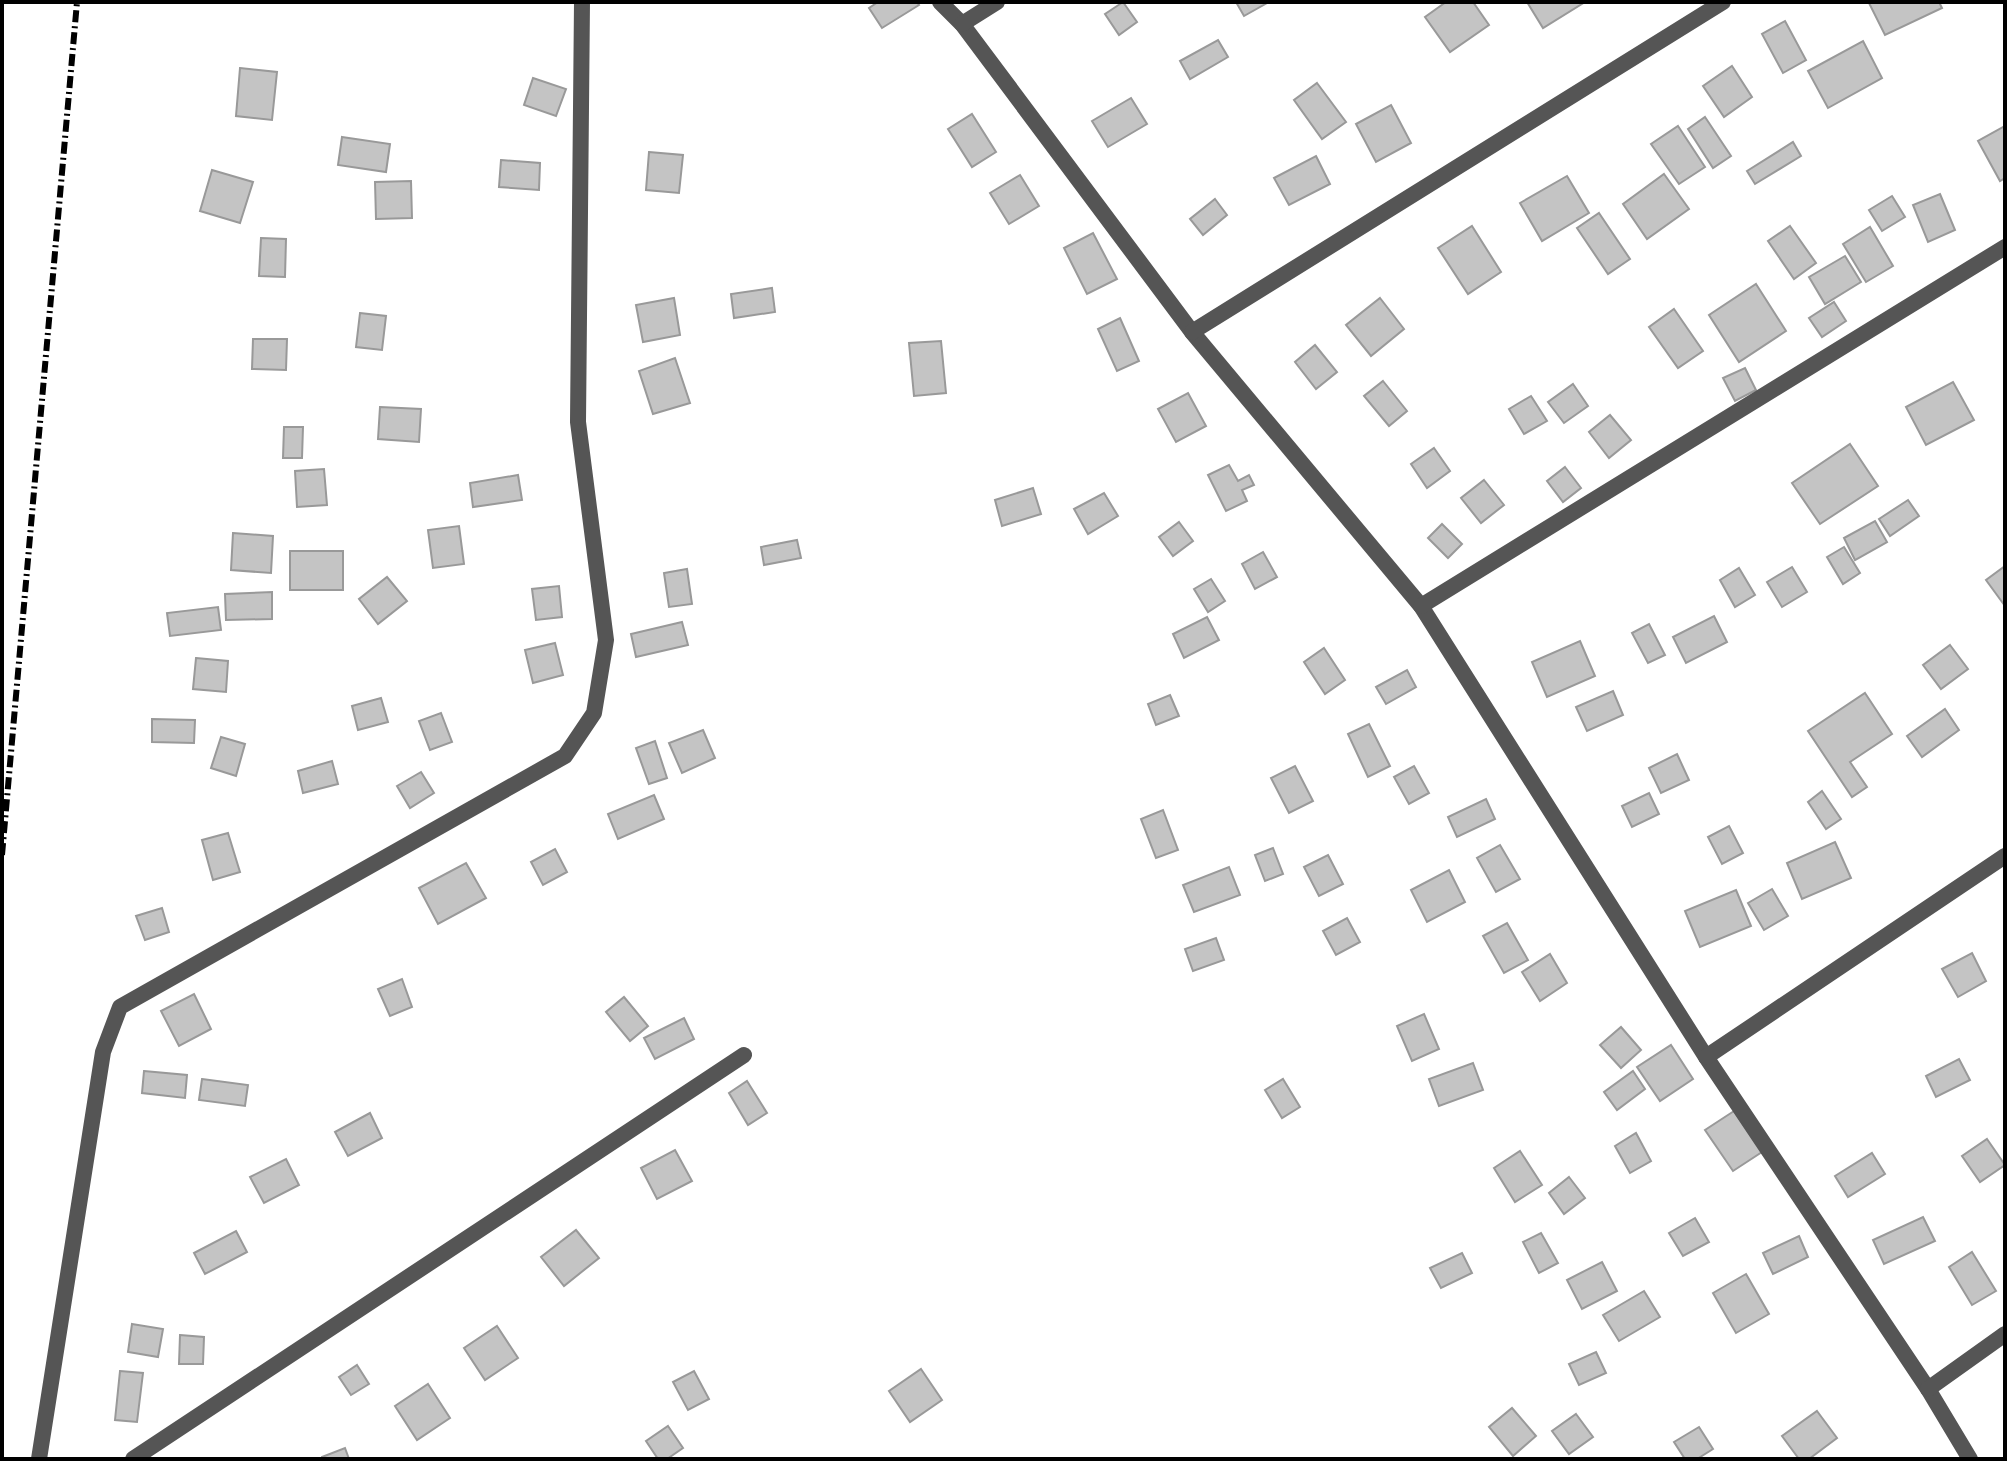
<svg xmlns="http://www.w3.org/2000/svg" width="2007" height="1461" viewBox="0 0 2007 1461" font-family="Mulish,sans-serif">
<rect width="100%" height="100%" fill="#fff"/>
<g fill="#c4c4c4" stroke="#999" stroke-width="2">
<polygon points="878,2 917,2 919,5 882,28 869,8"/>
<polygon points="1123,2 1137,22 1119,35 1105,14"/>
<polygon points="1236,2 1266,2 1267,3 1244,16"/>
<polygon points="1446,2 1473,2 1489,25 1450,52 1425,17"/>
<polygon points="1527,2 1585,2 1543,28"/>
<polygon points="1939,2 1942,8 1885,35 1869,3"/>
<polygon points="1785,21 1806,60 1783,73 1762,34"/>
<polygon points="1218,40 1228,57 1190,79 1180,61"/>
<polygon points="1863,41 1882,78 1828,108 1808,71"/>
<polygon points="1732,66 1752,97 1724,117 1703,86"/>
<polygon points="240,68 277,72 272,120 236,116"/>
<polygon points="533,78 566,89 556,116 524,105"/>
<polygon points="1317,83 1346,122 1322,139 1294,100"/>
<polygon points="1131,98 1147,124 1108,147 1092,121"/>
<polygon points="1391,105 1411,143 1376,162 1356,124"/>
<polygon points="972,114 996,152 972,167 948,129"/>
<polygon points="1705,117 1731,156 1713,168 1688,129"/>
<polygon points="1678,126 1705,167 1679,184 1651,144"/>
<polygon points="2005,126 2005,178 2000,181 1978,141"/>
<polygon points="342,137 390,144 386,172 338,165"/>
<polygon points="1793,142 1801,156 1755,184 1747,171"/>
<polygon points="649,152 683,155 679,193 646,190"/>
<polygon points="1316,156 1330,184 1289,205 1274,178"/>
<polygon points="501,160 540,163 539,190 499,187"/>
<polygon points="212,170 253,182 240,223 200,211"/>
<polygon points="1664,174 1689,209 1647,239 1623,204"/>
<polygon points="1020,175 1039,206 1009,224 990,193"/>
<polygon points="1567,176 1589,213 1542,241 1520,203"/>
<polygon points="411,181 412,218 376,219 375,182"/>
<polygon points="1940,194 1955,230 1928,242 1913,205"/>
<polygon points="1892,196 1905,217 1882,231 1869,210"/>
<polygon points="1215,199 1227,215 1203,235 1190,219"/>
<polygon points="1599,213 1630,259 1608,274 1577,228"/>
<polygon points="1472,226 1501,272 1468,294 1438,248"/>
<polygon points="1790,226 1816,263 1794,279 1768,241"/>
<polygon points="1870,227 1893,266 1866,282 1843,244"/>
<polygon points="1093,233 1117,279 1087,294 1064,248"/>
<polygon points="261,238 286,239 285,277 259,276"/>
<polygon points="1845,256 1861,282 1825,304 1809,277"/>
<polygon points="1756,284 1786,331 1739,362 1709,315"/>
<polygon points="772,288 775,312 734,318 731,294"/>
<polygon points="674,298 680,335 643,342 636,305"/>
<polygon points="1380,298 1404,329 1371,356 1346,325"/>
<polygon points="1834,302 1846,321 1822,337 1809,318"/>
<polygon points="1674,309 1703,351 1678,368 1649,327"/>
<polygon points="360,313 386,316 382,350 356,347"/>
<polygon points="1120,318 1139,361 1117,371 1098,329"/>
<polygon points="253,339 287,339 286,370 252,369"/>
<polygon points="941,341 946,393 914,396 909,343"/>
<polygon points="1315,345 1337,372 1316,389 1295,362"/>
<polygon points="675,358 690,403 653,414 639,371"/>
<polygon points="1745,368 1756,390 1735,401 1723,378"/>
<polygon points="1383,381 1407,411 1389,426 1364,396"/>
<polygon points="1953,382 1974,420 1926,445 1906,407"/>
<polygon points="1573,384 1588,406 1564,423 1548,402"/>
<polygon points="1188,393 1206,426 1176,442 1158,409"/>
<polygon points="1531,396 1547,421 1524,434 1509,409"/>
<polygon points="380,407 421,409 419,442 378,439"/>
<polygon points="1610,415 1631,440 1609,458 1589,432"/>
<polygon points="284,427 303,427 302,458 283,458"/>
<polygon points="1850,444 1878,486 1820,524 1792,483"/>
<polygon points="1434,448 1450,471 1427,488 1411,464"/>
<polygon points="1229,465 1238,481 1249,475 1254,485 1242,490 1247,501 1226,511 1208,475"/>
<polygon points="1565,467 1581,488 1563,502 1547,481"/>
<polygon points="324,469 327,505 297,507 295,471"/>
<polygon points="518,475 522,500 473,507 470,483"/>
<polygon points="1484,480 1504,505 1481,523 1461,498"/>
<polygon points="1033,488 1041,514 1002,526 995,500"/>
<polygon points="1104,493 1118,516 1088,534 1074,509"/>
<polygon points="1908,500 1919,516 1890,536 1879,519"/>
<polygon points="1875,521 1887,542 1855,560 1844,538"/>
<polygon points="1179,522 1193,541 1173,556 1159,537"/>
<polygon points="1442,524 1462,544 1448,558 1428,538"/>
<polygon points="459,526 464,564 433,568 428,530"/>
<polygon points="233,533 273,536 271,573 231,570"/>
<polygon points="797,540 801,558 764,565 761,547"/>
<polygon points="1844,547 1860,573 1843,584 1827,557"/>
<rect x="290" y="551" width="53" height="39"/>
<polygon points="1263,552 1277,577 1255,589 1242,564"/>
<polygon points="2005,566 2005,606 1986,580"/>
<polygon points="1792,567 1807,592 1782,607 1767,582"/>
<polygon points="1739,568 1755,595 1735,607 1720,580"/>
<polygon points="687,569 692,604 669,607 664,573"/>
<polygon points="387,577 407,601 378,624 359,599"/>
<polygon points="1211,579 1225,601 1208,612 1194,589"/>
<polygon points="559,586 562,617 536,620 532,589"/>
<polygon points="272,592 272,619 226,620 225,594"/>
<polygon points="218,607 221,630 170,636 167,613"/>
<polygon points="1714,616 1727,642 1686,663 1673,637"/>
<polygon points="1207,617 1219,640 1184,658 1173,634"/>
<polygon points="682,622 688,645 636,657 631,634"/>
<polygon points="1649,624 1665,655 1648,663 1632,633"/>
<polygon points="1580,641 1595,676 1547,697 1532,662"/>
<polygon points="555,643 563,675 533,683 525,650"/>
<polygon points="1950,645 1968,669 1941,689 1923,665"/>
<polygon points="1324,648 1345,680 1325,694 1304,662"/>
<polygon points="196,658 228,661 226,692 193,689"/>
<polygon points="1407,670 1416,687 1386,704 1376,687"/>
<polygon points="1613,691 1623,715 1587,731 1576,707"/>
<polygon points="1865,693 1892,734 1850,762 1867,787 1852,797 1808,731"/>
<polygon points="1170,695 1179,716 1156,725 1148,704"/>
<polygon points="381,698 388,722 358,730 352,706"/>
<polygon points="1945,709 1959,730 1922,757 1907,736"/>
<polygon points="441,713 452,742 430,750 419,721"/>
<polygon points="152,719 195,720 194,743 152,742"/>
<polygon points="1369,724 1390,766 1368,777 1348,734"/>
<polygon points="703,730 715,758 682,773 669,743"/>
<polygon points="221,737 245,744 236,776 211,768"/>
<polygon points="655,741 667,778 649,784 636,748"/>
<polygon points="1677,754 1689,780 1661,793 1649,768"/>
<polygon points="332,761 338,784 303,793 298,771"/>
<polygon points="1295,766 1313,801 1289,813 1271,778"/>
<polygon points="1414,766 1429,793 1409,804 1394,777"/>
<polygon points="421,772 434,793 410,808 397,786"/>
<polygon points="1822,791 1841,819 1826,829 1808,802"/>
<polygon points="1649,793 1659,814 1632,827 1622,806"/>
<polygon points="654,795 664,819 618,839 608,814"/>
<polygon points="1486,799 1495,819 1457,837 1448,817"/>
<polygon points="1163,810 1178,850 1156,858 1141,819"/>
<polygon points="1729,826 1743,853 1722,864 1708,837"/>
<polygon points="228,833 240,872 213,880 202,840"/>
<polygon points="1835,842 1851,878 1802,899 1787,863"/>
<polygon points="1500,845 1520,879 1496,892 1477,858"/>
<polygon points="1273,848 1283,874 1265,881 1255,855"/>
<polygon points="555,849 567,872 543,885 531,862"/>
<polygon points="1328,855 1343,884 1319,896 1304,867"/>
<polygon points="466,863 486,898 438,924 419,888"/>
<polygon points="1229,867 1240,895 1194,912 1183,885"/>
<polygon points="1449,870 1465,902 1427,922 1411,890"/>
<polygon points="1772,889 1788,916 1764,930 1748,903"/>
<polygon points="1736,890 1751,926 1700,947 1685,911"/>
<polygon points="162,908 169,932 145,940 136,916"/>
<polygon points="1347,918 1360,942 1336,955 1323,931"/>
<polygon points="1507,923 1528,960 1504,973 1483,936"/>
<polygon points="1216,938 1224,960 1193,971 1185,949"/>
<polygon points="1972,953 1986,981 1958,997 1942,969"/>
<polygon points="1550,954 1567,983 1540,1001 1522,972"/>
<polygon points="402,979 412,1007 390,1016 378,989"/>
<polygon points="194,994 211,1029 179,1046 161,1011"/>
<polygon points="624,997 648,1026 630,1041 606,1012"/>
<polygon points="1424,1014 1439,1049 1412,1061 1397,1026"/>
<polygon points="684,1018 694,1039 655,1059 644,1038"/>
<polygon points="1621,1027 1641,1050 1621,1068 1600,1045"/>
<polygon points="1671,1045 1693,1079 1660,1101 1637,1067"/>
<polygon points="1959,1059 1970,1080 1936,1097 1926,1076"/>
<polygon points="1473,1063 1483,1090 1439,1106 1429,1079"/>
<polygon points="144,1071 187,1075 185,1098 142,1093"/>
<polygon points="1633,1071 1645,1089 1617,1110 1604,1092"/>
<polygon points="202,1079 248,1085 245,1106 199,1100"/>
<polygon points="1283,1079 1300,1107 1282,1118 1265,1090"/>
<polygon points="747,1081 767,1113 748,1125 729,1093"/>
<polygon points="1734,1111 1762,1152 1733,1171 1705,1130"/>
<polygon points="370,1113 382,1138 348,1156 335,1132"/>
<polygon points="1636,1133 1651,1161 1630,1173 1615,1146"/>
<polygon points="1987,1139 2005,1165 1980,1182 1962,1156"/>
<polygon points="675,1150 692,1181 657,1199 641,1168"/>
<polygon points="1520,1151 1542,1185 1515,1202 1494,1168"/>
<polygon points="1872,1153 1885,1174 1848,1197 1835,1176"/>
<polygon points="286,1159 299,1185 264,1203 250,1177"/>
<polygon points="1569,1177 1585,1198 1564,1214 1549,1193"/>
<polygon points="1923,1217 1935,1241 1884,1264 1873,1240"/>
<polygon points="1695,1218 1709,1242 1683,1256 1669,1233"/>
<polygon points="576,1230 599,1258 564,1286 541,1257"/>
<polygon points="236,1231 247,1252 205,1274 194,1253"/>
<polygon points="1541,1233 1558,1263 1539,1273 1523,1242"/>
<polygon points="1799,1236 1808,1257 1773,1274 1763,1253"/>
<polygon points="1972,1252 1996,1291 1972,1305 1949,1267"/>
<polygon points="1462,1253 1472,1273 1441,1288 1430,1268"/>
<polygon points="1602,1262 1617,1291 1582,1309 1567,1280"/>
<polygon points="1746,1274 1769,1314 1736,1333 1713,1293"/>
<polygon points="1644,1291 1660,1317 1619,1341 1603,1315"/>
<polygon points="132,1324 163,1329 158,1357 128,1352"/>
<polygon points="497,1326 518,1358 485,1380 464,1348"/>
<polygon points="180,1335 204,1337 203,1364 179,1364"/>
<polygon points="1596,1352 1606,1373 1579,1385 1569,1364"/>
<polygon points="357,1365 369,1384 351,1395 339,1377"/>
<polygon points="921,1369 942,1400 910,1422 889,1391"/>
<polygon points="120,1371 143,1373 137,1422 115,1420"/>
<polygon points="694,1371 709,1399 688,1410 673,1382"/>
<polygon points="428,1384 450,1418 417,1440 395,1406"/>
<polygon points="1512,1408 1536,1436 1513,1456 1489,1427"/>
<polygon points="1817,1411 1837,1438 1809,1459 1799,1459 1782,1436"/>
<polygon points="1576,1414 1593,1437 1569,1454 1552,1431"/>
<polygon points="668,1426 683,1448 667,1459 658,1459 646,1441"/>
<polygon points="1699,1427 1713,1449 1697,1459 1685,1459 1674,1442"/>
<polygon points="345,1448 349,1459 322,1459 322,1457"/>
</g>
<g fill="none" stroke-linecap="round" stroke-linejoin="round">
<g stroke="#555" stroke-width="16">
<polyline points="940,2 962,24 1192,332 1421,606 1706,1057 1928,1389 1970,1459"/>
<polyline points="962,24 997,2"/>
<polyline points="1192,332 1723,2"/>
<polyline points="1421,606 2005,247"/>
<polyline points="1706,1057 2005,856"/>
<polyline points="1928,1389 2005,1334"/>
<polyline points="39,1459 103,1052 120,1007 565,756 594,713 606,640 578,422 582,2"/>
<polyline points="133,1459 744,1055"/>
</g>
<polyline stroke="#000" stroke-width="6" stroke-dasharray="12 4 2 4" stroke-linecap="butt" points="2,855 77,2"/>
</g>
<rect width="2007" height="1461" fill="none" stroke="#000000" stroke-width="8"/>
</svg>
